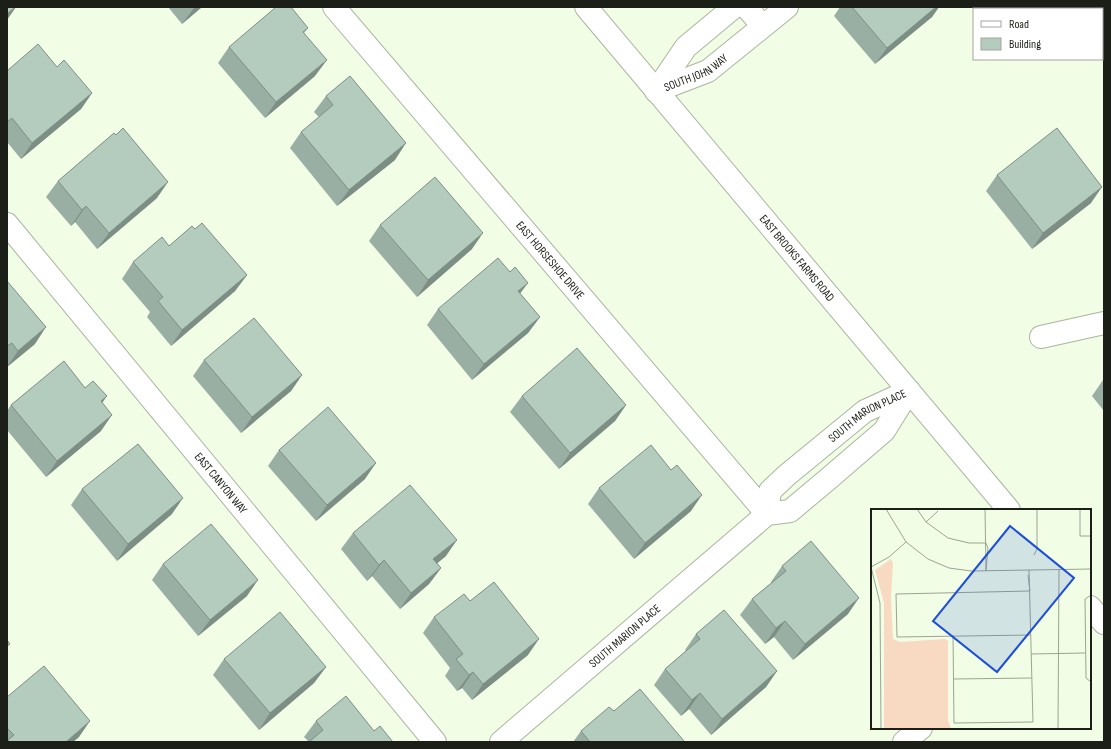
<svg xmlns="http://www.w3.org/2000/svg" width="1111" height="749" viewBox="0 0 1111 749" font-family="'Sofia Sans Condensed',sans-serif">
<rect width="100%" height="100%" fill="#f2fde6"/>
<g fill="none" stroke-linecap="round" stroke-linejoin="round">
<g stroke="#aab59e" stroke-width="24">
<g id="minor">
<path id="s1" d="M 334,7 L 767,514"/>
<path id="s2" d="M 586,7 L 1009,510"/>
<polyline points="746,7 763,26"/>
<path id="s3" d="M 656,91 L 708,71 L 787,7"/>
<polyline points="656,91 686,47 734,7"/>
<path id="s4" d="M 7,224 L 435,742"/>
<polyline points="1041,337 1104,323"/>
<path id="s5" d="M 767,514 L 770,491 L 787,475 L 865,411 L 909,391"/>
<polyline points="1090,607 1104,623"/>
<path id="s6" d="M 501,742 L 767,514 L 790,511 L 827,480 L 884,431 L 909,391"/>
<polyline points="904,742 921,728"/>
</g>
</g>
<use href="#minor" stroke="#fff" stroke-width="22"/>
</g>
<g fill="#9aafa3">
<polygon points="168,7 202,7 182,24"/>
<polygon points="840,7 939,7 932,17 875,64 834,16"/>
<polygon points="308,28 304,33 315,76 265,118 218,63 229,47"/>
<polygon points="57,67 92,93 81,109 21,159 7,142 7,71"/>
<polygon points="326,96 395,160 337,206 290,148 301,132 319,117 314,112"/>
<polygon points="997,175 1091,203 1032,249 986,191"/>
<polygon points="58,181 157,198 97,249 75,222 71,226 46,197"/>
<polygon points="380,225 472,249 417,297 369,241"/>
<polygon points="195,229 247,275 235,291 171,346 147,317 150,312 122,279 133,262 169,246"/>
<polygon points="7,281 35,344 7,367"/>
<polygon points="520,294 540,317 528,333 472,380 427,325 438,309"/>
<polygon points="204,360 302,375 291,391 241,433 193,376"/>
<polygon points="1103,380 1104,380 1104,411 1092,396"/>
<polygon points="522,396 626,405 615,421 559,469 510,412"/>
<polygon points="102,403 101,431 46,477 7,430 7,411 11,405"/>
<polygon points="279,450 365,479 316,521 268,466"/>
<polygon points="599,488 691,511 634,559 588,504"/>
<polygon points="82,489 172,514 117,561 71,505"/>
<polygon points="353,533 446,556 437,563 441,568 429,584 400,609 372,576 367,581 341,549"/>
<polygon points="163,564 247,596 198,636 152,580"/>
<polygon points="782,566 848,614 793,660 774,637 765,644 740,615 752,599 771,583 771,582"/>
<polygon points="470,601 528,655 472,700 462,688 457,691 445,676 450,668 423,633 434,617"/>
<polygon points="696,634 777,671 766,687 711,735 689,709 681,716 654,685 665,669 686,651 685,650"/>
<polygon points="224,659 326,667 314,683 259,730 213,675"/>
<polygon points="7,697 79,737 73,742 7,742"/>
<polygon points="614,711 683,742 573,742 581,731"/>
<polygon points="316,721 374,731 309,742 304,737"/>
</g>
<g fill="#7d8f84">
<polygon points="15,7 16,7 7,20 7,14"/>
<polygon points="194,7 202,7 182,24 194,8"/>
<polygon points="936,7 939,7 932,17 875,64 887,48"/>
<polygon points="327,60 315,76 265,118 276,102"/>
<polygon points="92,93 81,109 21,159 32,143"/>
<polygon points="406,143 395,160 337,206 349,190"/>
<polygon points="168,182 157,198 97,249 109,233"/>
<polygon points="1102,187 1091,203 1032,249 1043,233"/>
<polygon points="86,206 75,222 71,226 82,210"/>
<polygon points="483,233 472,249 417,297 428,280"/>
<polygon points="247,275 235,291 171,346 182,330"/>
<polygon points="528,283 516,299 518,291"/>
<polygon points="540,317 528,333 472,380 484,364"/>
<polygon points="46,327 35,344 7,367 18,351"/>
<polygon points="302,375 291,391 241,433 252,417"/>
<polygon points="107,396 96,412 101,401"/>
<polygon points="626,405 615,421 559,469 570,453"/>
<polygon points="112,415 101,431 46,477 57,461"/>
<polygon points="376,463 365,479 316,521 327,505"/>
<polygon points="702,495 691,511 634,559 645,543"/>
<polygon points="183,498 172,514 117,561 128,544"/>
<polygon points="457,540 446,556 422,576 433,559"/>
<polygon points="384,560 372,576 367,581 379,565"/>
<polygon points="441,568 429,584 400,609 411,593"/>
<polygon points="258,580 247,596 198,636 210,620"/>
<polygon points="859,598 848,614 793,660 805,644"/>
<polygon points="785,621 774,637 765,644 776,628"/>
<polygon points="539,639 528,655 472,700 483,684"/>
<polygon points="326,667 314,683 259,730 270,713"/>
<polygon points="777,671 766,687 711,735 722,719"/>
<polygon points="473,672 462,688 457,691 469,675"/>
<polygon points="700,693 689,709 681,716 692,700"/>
<polygon points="90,721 79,737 73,742 66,742"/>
</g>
<g fill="#b3ccbd" stroke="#7d8f84">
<polygon points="7,7 15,7 7,14"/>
<polygon points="276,7 291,7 308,28 303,32 327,60 276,102 229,47"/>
<polygon points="852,7 936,7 887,48"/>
<polygon points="38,44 57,67 64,60 92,93 32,143 12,118 7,122 7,71"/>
<polygon points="350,76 406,143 349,190 301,132 333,105 326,96"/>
<polygon points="123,128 168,182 109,233 86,206 82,210 58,181 114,133 116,135"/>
<polygon points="1057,128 1102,187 1043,233 997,175"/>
<polygon points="435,177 483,233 428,280 380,225"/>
<polygon points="202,223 247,275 182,330 158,301 163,297 133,262 162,237 169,246 192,226 195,229"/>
<polygon points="498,258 510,272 515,267 528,283 518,291 540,317 484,364 438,309"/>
<polygon points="7,281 46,327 18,351 12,343 7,346"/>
<polygon points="254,318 302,375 252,417 204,360"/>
<polygon points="577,348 626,405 570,453 522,396"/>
<polygon points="64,361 85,388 93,381 107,396 101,401 112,415 57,461 11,405"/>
<polygon points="328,407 376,463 327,505 279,450"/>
<polygon points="138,444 183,498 128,544 82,489"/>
<polygon points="651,445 671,470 677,465 702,495 645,543 599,488"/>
<polygon points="410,485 457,540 433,559 441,568 411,593 384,560 379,565 353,533"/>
<polygon points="211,524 258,580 210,620 163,564"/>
<polygon points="811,541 859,598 805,644 785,621 776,628 752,599 786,571 782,566"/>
<polygon points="494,582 539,639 483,684 473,672 469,675 456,659 463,654 434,617 464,594 470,601"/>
<polygon points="724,610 777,671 722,719 700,693 692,700 665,669 700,639 696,634"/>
<polygon points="280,612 326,667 270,713 224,659"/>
<polygon points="7,640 10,644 7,646"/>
<polygon points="44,666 90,721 66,742 10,742 8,740 14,735 7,728 7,697"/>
<polygon points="640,689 684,741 683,742 590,742 581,731 609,707 614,711"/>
<polygon points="346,696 374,731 380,726 393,742 309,742 323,730 316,721"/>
</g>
<g text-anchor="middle" stroke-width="3" stroke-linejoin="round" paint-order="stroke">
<g font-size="12" fill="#1b1f17" stroke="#fff">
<text dy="4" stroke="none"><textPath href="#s3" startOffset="44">SOUTH JOHN WAY</textPath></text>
<text dy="4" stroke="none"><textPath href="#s2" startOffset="328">EAST BROOKS FARMS ROAD</textPath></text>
<text dy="4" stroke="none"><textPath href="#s1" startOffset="333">EAST HORSESHOE DRIVE</textPath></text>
<text dy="4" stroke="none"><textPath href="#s5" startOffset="147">SOUTH MARION PLACE</textPath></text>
<text dy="4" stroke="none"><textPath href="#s4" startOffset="336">EAST CANYON WAY</textPath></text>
<text dy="4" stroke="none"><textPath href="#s6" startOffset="163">SOUTH MARION PLACE</textPath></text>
</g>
</g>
<g transform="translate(871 509)">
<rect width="220" height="220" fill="#f2fde6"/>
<path d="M 20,50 L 22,54 L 20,88 L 22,130 L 29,133 L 74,130 L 77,132 L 77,211 L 80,220 L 13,220 L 13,94 L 4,61 Z" fill="#f7dac1"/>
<path fill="none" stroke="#9ca493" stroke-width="1" d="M 15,0 L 35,33 L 57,50 L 78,59 L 100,62 L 220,60M 46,0 L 55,13 L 77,29 L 98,34 L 115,34M 114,0 L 115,62M 209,0 L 209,27 L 220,27M 55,13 L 67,2M 115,34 L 117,39 L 115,61M 163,46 L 166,40 L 166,0M 0,58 L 9,94 L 10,220M 0,58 L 18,48 L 35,33M 157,66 L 159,82M 159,82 L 25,85 L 26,128 L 160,126M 220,86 L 214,90 L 215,169 L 220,173M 82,126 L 83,214 L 162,213 L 158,61M 160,145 L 214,144M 82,170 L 161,169M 187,220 L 188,61"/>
<path fill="#1d4ed8" fill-opacity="0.15" stroke="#1d4ed8" stroke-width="2" d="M 139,17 L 203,69 L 126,163 L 62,112 Z"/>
<rect width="220" height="220" fill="none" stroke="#1b1f17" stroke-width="2"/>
</g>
<rect width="1111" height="749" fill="none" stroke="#1b1f17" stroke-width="16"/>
<rect x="973" y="8" width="130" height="52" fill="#ffffff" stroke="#a4a5a2"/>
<rect x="981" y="21" width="20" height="6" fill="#ffffff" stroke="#a4a5a2"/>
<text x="1009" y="28" font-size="12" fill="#1b1f17">Road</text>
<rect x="981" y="38" width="20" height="12" fill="#b3ccbd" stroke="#a4a5a2"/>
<text x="1009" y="48" font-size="12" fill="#1b1f17">Building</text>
</svg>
